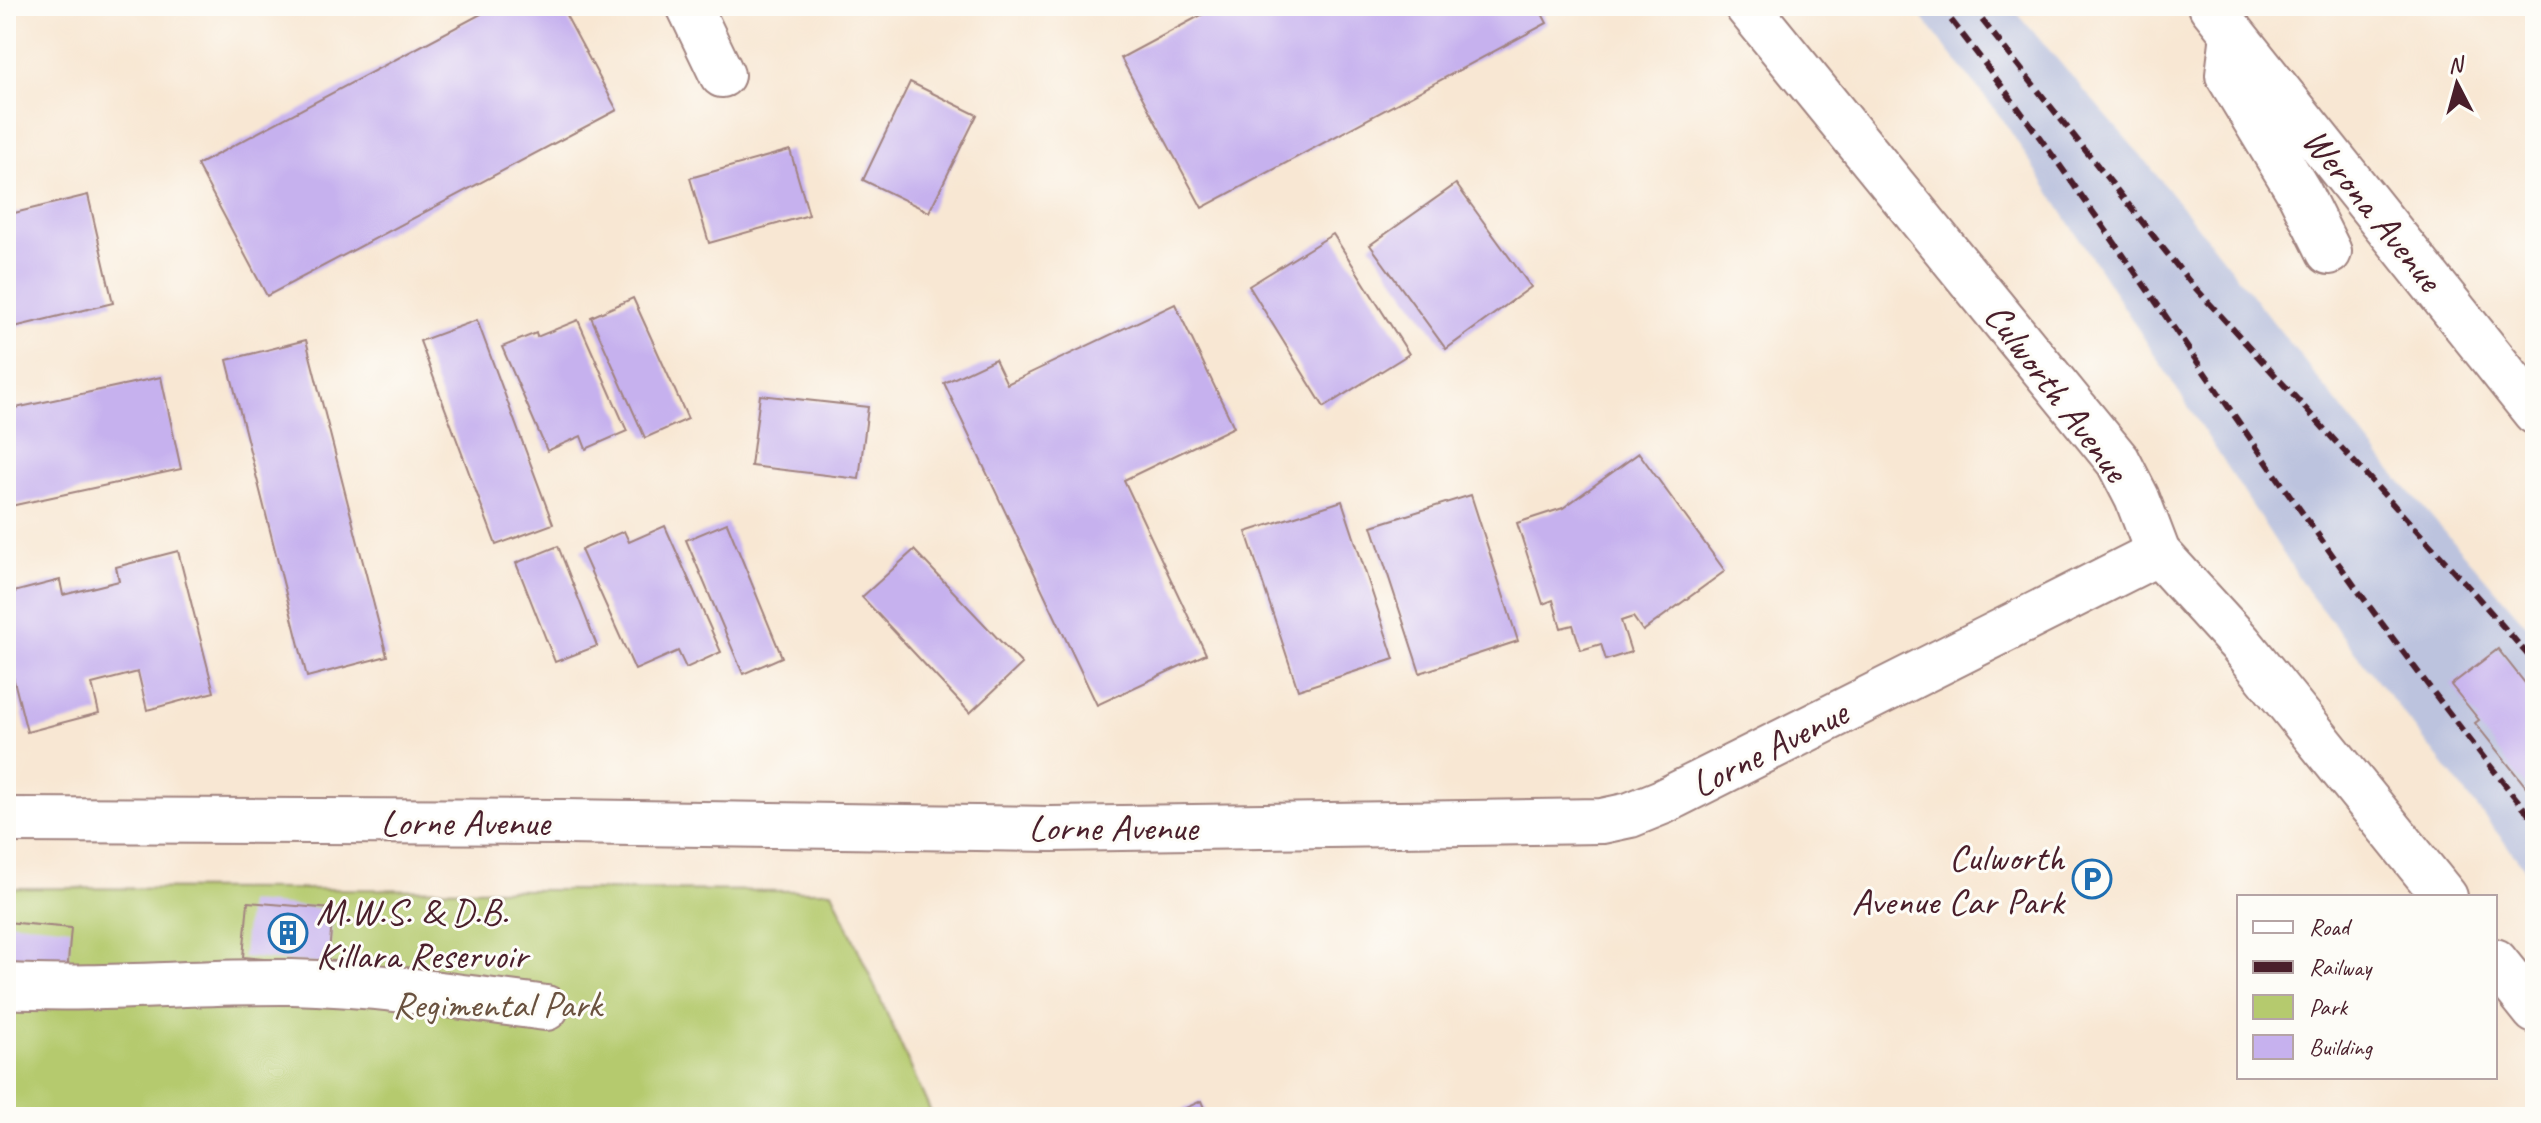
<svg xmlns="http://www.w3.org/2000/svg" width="2541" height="1123" viewBox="0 0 2541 1123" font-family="Caveat,sans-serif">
<rect width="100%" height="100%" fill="#fdfcf7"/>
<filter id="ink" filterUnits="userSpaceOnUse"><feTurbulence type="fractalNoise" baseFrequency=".0125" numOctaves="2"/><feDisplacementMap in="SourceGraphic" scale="16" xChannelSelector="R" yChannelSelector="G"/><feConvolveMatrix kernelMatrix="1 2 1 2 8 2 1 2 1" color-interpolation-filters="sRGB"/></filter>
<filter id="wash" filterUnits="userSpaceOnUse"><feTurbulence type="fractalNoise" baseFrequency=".006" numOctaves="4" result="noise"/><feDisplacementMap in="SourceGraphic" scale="32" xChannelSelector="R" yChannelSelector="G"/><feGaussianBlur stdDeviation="1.8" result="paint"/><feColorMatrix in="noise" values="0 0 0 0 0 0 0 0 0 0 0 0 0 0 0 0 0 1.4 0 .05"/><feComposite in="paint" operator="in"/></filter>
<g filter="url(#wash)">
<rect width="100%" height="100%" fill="#f8e7d3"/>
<polygon fill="#bcc3de" points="1913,6 2011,6 2148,164 2388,467 2535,635 2535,881 2308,592 2003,120"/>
<polygon fill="#b5ca6e" stroke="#80744c" stroke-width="2" points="6,888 832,891 933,1117 6,1117"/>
<g id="blocks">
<g fill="#c6b1ee">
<polygon points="496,6 561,6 617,110 267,296 197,165"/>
<polygon points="1218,6 1538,6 1547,23 1202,208 1121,58"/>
<polygon points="910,82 977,115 929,212 863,180"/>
<polygon points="790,150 809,215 709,243 690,178"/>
<polygon points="1456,184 1531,287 1446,349 1370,245"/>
<polygon points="88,195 113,303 6,329 6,215"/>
<polygon points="1333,234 1409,354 1324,407 1249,286"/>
<polygon points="633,298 688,419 645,438 591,317"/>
<polygon points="1175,304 1234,427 1124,480 1206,654 1097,705 944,383 995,359 1007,384"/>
<polygon points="477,320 553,524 496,545 420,341"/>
<polygon points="578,320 627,431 586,449 581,436 547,451 502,347 536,333 537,337"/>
<polygon points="306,340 387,656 307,677 227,360"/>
<polygon points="161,377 181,469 6,507 6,410"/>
<polygon points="760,395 868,407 859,479 751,466"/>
<polygon points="1639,453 1725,571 1643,631 1633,617 1621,621 1631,652 1606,660 1601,644 1581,650 1573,625 1561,628 1553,600 1543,604 1517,523 1563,508"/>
<polygon points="1471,495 1518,641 1420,673 1372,526"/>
<polygon points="1342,501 1394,659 1298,690 1246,532"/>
<polygon points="727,523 782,657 743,674 686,540"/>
<polygon points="665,526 721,652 686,668 678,651 635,670 581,550 624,531 629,542"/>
<polygon points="558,546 597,646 555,662 516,563"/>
<polygon points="914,550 1022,664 970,713 862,597"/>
<polygon points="178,551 214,692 147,710 138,672 92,684 99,713 27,732 6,649 6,594 60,580 63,595 119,581 116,567"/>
<polygon points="2498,649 2525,683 2527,680 2535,690 2535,798 2475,723 2479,720 2451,685"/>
<polygon points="248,902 333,909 328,965 243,957"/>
<polygon points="6,922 71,928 67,974 6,968"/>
<polygon points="1201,1101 1208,1117 1166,1117"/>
</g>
</g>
</g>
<g filter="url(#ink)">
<use href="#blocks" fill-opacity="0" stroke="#a1837f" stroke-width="2"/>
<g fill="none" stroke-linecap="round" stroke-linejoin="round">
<g stroke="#a1837f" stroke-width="48">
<g id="minor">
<polyline points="689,6 722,75"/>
<polyline points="1747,6 2118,461 2137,498 2158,553 2240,643 2445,897"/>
<polyline points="2211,6 2535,412"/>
<polyline points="2233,34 2228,75 2300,194 2329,252"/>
<polyline points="6,820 563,822 1051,829 1602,821 1630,815 1662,802 2158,553"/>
<polyline points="2495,961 2535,1011"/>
<path d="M 6,986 C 101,991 197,981 292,982 C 377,984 462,997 546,1008"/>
</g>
</g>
<use href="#minor" stroke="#fff" stroke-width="44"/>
<g stroke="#4a1f2b" stroke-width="6" stroke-dasharray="12 6" stroke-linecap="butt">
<path d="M 1940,6 C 2074,175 2191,357 2316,532 C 2386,631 2459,728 2535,822"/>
<polyline points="1971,6 2189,281 2474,593 2535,663"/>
</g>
</g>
</g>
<defs>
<g id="parking-ring" transform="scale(2)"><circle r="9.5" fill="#fdfcf7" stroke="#1f6fb2" stroke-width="1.5"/><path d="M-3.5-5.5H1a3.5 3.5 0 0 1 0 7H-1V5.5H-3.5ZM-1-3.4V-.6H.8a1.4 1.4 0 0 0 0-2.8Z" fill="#1f6fb2"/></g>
<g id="building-ring" transform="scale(2)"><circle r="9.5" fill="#fdfcf7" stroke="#1f6fb2" stroke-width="1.5"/><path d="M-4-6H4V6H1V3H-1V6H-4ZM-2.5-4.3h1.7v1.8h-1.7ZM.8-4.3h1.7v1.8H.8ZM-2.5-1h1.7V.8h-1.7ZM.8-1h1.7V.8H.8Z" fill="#1f6fb2"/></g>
</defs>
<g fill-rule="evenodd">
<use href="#parking-ring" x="2092" y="879"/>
<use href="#building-ring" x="288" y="933"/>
</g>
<g text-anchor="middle" stroke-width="6" stroke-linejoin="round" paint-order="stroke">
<g font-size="38" fill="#4a1f2b" stroke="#fdfcf7">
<text transform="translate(2373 209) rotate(51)" y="13">Werona Avenue</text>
<text transform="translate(2057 392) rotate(53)" y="13">Culworth Avenue</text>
<text transform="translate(1769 748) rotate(-27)" y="13">Lorne Avenue</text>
<text x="465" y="835">Lorne Avenue</text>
<text x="1113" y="840">Lorne Avenue</text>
</g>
<g font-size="38" fill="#4a1f2b" stroke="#fdfcf7" text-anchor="end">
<text x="2064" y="870">Culworth<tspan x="2064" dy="44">Avenue Car Park</tspan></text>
<text x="316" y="924" text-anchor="start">M.W.S. &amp; D.B.<tspan x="316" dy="44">Killara Reservoir</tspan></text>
</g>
<g font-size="38" fill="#6a523f" stroke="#fdfcf7">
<text x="497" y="1017">Regimental Park</text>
</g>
</g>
<rect width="2541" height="1123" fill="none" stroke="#fdfcf7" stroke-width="32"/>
<rect x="2237" y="895" width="260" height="184" fill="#fdfcf7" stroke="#b5a4a5" stroke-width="2"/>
<rect x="2253" y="921" width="40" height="12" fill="#ffffff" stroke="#b5a4a5" stroke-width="2"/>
<text x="2309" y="935" font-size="24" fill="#4a1f2b">Road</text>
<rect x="2253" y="961" width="40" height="12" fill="#4a1f2b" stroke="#b5a4a5" stroke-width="2"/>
<text x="2309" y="975" font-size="24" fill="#4a1f2b">Railway</text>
<rect x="2253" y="995" width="40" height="24" fill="#b5ca6e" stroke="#b5a4a5" stroke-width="2"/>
<text x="2309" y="1015" font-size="24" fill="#4a1f2b">Park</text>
<rect x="2253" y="1035" width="40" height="24" fill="#c6b1ee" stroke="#b5a4a5" stroke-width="2"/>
<text x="2309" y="1055" font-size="24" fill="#4a1f2b">Building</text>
<g transform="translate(2457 84) rotate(354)" stroke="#fdfcf7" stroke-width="6" paint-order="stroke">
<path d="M0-6L14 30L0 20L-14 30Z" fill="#4a1f2b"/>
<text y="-12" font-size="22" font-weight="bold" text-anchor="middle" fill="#4a1f2b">N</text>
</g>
</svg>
